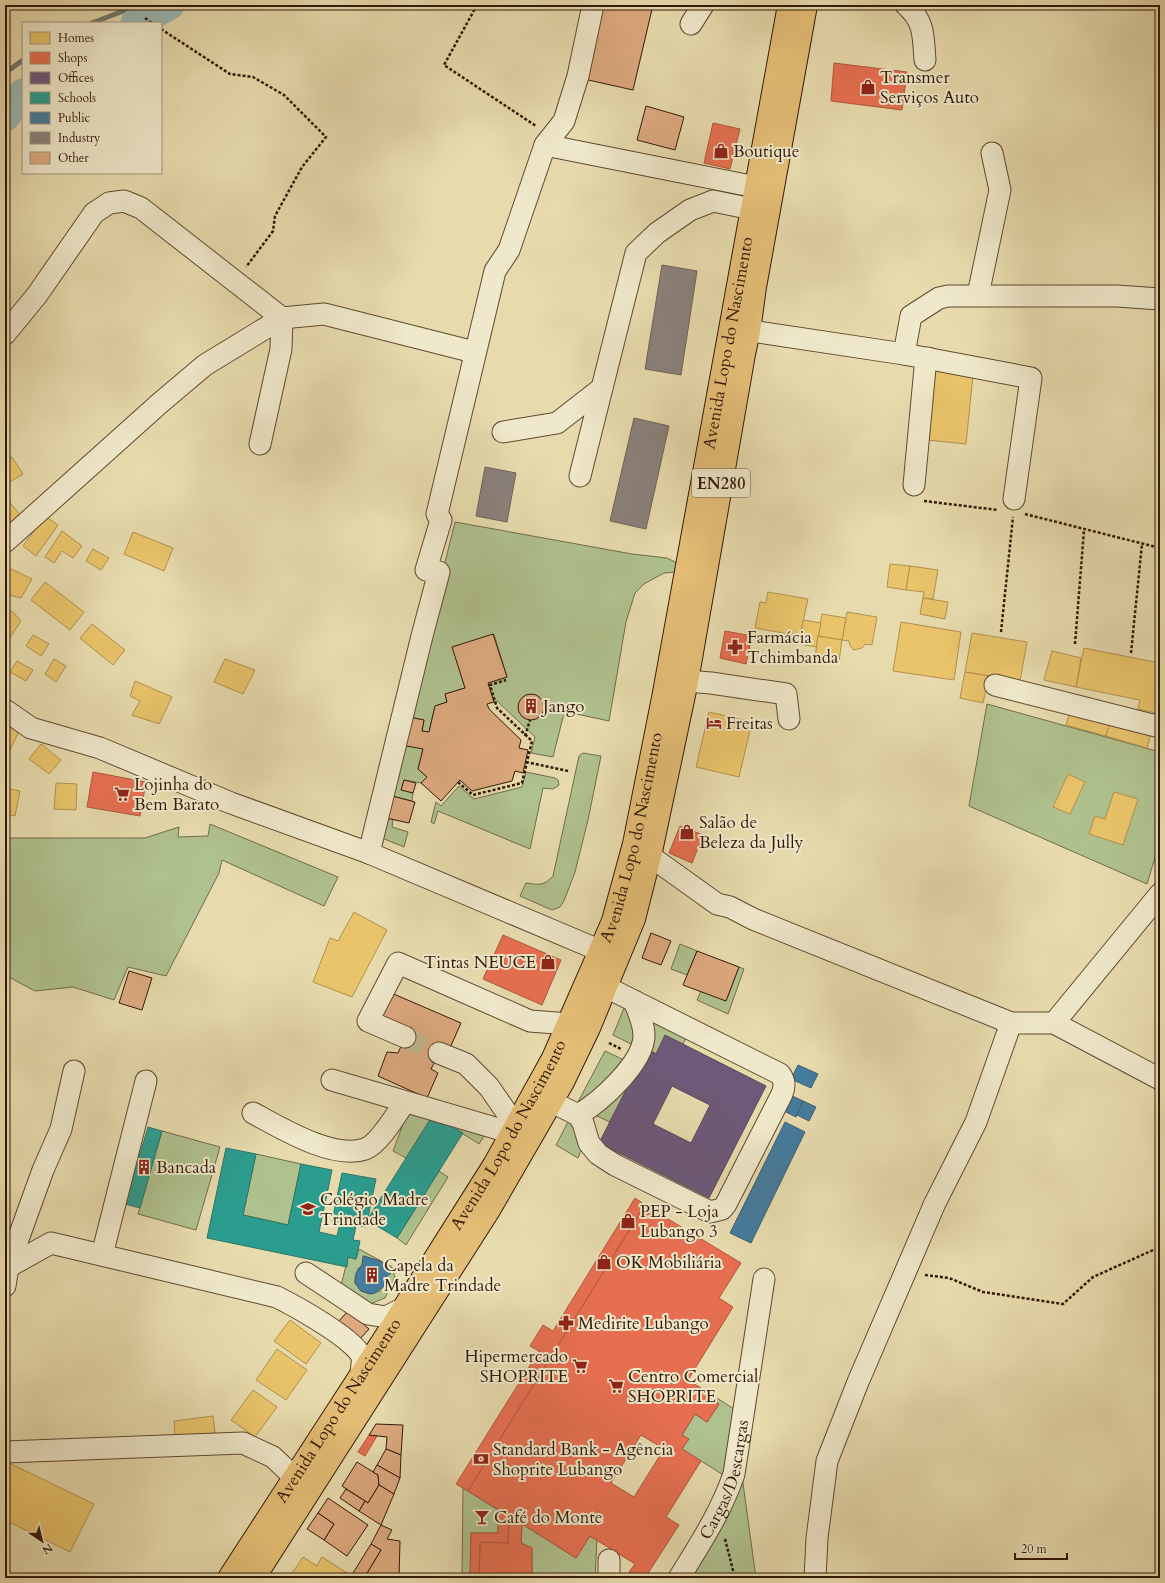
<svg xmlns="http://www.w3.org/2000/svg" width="1165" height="1583" viewBox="0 0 1165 1583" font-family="Cardo,serif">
<rect width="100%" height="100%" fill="#e7dbad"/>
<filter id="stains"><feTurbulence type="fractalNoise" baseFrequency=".005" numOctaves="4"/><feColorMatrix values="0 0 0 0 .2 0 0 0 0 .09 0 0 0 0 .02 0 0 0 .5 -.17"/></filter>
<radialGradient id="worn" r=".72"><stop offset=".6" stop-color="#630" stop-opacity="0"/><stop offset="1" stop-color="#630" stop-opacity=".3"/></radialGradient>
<g fill="#afc18e" stroke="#706c4b" fill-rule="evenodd">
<polygon points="455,522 632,554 667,558 679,564 678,572 664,573 644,584 635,593 626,622 609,721 572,713 566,714 563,717 553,757 531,753 535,737 497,701 494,702 488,683 507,677 494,634 453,647 465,688 445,694 447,702 435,706 429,732 422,731 424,720 409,717 423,749 418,769 427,777 421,783 404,780 402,790 413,793 412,801 392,796 393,819 392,827 408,832 404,847 377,836"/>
<polygon points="987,704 1160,752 1160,841 1147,884 969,806"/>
<path d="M 583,753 L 601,756 L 588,820 L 575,872 L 564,901 L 560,907 L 552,910 L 520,896 L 526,883 C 539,885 544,886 553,876 L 579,756 Z"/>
<polygon points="526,772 555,778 558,780 559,785 553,789 543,788 530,849 438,811 434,824 431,822 436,802 441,806 459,786 474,799 522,787"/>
<polygon points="210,824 338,877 324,906 222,860 219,873 166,976 128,967 114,1000 73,987 35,991 5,975 5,838 145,838 179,827 178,837 208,836"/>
<polygon points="680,944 697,951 687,975 671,969"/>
<polygon points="739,967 744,969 728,1014 697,1000 701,991 726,1001"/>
<polygon points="624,1008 632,1012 638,1030 631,1044 613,1035"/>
<polygon points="646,1013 688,1034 683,1044 656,1054 647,1049 610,1122 597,1116 596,1113 610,1098"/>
<polygon points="605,1051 624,1060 617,1075 577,1104"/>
<polygon points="409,1108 487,1131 479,1144 433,1115 406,1158 393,1151"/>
<polygon points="570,1118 582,1148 578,1158 556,1145"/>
<polygon points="162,1131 220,1147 196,1230 138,1214"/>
<polygon points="256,1154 301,1164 288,1225 243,1215"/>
<polygon points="439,1171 448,1177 406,1245 397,1238"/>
<path d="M 359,1249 L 392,1267 L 395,1277 L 385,1298 L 370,1304 L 341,1286 L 348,1257 L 356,1259 ZM 364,1256 L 380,1261 L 392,1272 L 386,1277 L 385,1282 L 380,1291 L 370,1294 L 361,1291 L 355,1283 L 355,1278 L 358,1269 L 362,1265 Z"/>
<polygon points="709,1393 734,1409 725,1476 682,1449 688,1440 682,1435 695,1414 707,1422 719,1404 707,1396"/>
<path d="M 742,1476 L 756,1578 L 690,1578 C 712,1546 732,1513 742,1476 Z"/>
<polygon points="463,1488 498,1510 498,1533 471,1533 470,1578 462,1578"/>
<polygon points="522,1524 576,1558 590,1536 597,1540 595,1578 532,1578 532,1548 521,1543"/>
</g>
<g fill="#e9c46a" stroke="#b2904d">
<polygon points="935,371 973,375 966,444 927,440"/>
<polygon points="12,457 23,474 5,485 5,462"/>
<polygon points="8,500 20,515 5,528 5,503"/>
<polygon points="45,516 58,525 36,556 23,546"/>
<polygon points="62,531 82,546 73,558 62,551 54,563 45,557"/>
<polygon points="133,532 173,548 164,571 124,554"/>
<polygon points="93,549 109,558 101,570 86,561"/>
<polygon points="890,564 910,566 906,590 887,587"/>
<polygon points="5,566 32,579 21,598 5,594"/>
<polygon points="910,566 938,570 933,599 923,598 924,592 906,590"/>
<polygon points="45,582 84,612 70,630 31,600"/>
<polygon points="768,592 808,599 800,636 755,628 760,602 766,603"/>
<polygon points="923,598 948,602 945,619 920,614"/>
<polygon points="5,611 8,613 12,611 21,621 9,639 5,633"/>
<polygon points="847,612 877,617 872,645 865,644 862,648 854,650 850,646 849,641 842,640"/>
<polygon points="822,614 846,618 842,640 818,636"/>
<polygon points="803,620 821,623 816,647 799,644"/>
<polygon points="901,622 961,632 954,680 893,671"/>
<polygon points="92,624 125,650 113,665 80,638"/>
<polygon points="972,633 1027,642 1020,681 965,672"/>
<polygon points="33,635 49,644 41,656 26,646"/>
<polygon points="818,636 842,640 839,661 815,657"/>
<polygon points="1084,648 1160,663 1160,691 1156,713 1138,709 1140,700 1076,687"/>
<polygon points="1052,651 1081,658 1076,687 1044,680"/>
<polygon points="54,659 66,666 56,682 45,674"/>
<polygon points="225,659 255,670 243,694 214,682"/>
<polygon points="17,661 33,670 26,681 10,672"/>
<polygon points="965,672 989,676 983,703 960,698"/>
<polygon points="135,681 172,697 159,724 132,715 140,701 130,696"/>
<polygon points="1160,691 1160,707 1157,707"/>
<polygon points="1070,711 1110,722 1106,736 1066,725"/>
<polygon points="709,712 752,722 739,777 696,767"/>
<polygon points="1110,722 1151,733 1147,748 1106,736"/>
<polygon points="5,725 19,731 5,761"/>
<polygon points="41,744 61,760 49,774 29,759"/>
<polygon points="1068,774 1085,782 1070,814 1053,807"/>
<polygon points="56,783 77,784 76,810 54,809"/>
<polygon points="5,788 20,791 15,816 5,814"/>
<polygon points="1114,792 1138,799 1123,845 1089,834 1095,816 1105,819"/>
<polygon points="354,912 387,930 352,997 313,982 330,938 338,941"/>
<polygon points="290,1320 321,1343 306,1364 274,1341"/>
<polygon points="277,1349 307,1370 286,1400 256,1380"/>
<polygon points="253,1390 277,1407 255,1437 231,1420"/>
<polygon points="213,1416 215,1433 175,1437 174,1421"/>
<polygon points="5,1461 94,1504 70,1552 5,1520"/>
<polygon points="303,1557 317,1566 322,1557 352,1576 350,1578 289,1578"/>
</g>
<g fill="#e76f51" stroke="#b1553b" fill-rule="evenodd">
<polygon points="834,63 907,72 902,110 831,101"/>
<polygon points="713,123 740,129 730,169 704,163"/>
<polygon points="725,631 752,636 746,664 720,658"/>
<polygon points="93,772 146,782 140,816 87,807"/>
<polygon points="680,826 703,835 692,863 669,853"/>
<polygon points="503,935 561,960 542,1005 483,979"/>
<polygon points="635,1198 645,1205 468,1491 456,1484 539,1351 530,1346 543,1325 553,1331"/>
<path d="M 645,1205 L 741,1263 L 719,1298 L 733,1307 L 688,1380 L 709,1393 L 707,1396 L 719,1404 L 707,1422 L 695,1414 L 682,1435 L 689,1439 L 682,1449 L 701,1461 L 666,1517 L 679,1525 L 645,1578 L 639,1578 L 629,1572 L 635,1564 L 590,1536 L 576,1558 L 522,1524 L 521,1543 L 532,1548 L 532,1578 L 479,1578 L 480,1542 L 508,1543 L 509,1516 L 468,1491 ZM 641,1435 L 664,1449 L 634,1497 L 611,1483 Z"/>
<polygon points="369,1435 377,1436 365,1456 358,1452"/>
<polygon points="498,1510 509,1516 508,1543 480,1542 479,1578 470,1578 471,1533 498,1533"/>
</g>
<path fill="#6d597a" stroke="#5b4658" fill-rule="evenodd" d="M 665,1035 L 766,1086 L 709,1198 L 599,1143 L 647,1049 L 656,1054 ZM 672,1086 L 710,1105 L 691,1143 L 653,1124 Z"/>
<g fill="#2a9d8f" stroke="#2c7566">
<polygon points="433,1115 463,1133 397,1238 367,1220"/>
<polygon points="148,1127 162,1131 140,1208 125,1204"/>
<polygon points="226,1148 256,1154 243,1215 288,1225 301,1164 332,1170 319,1232 337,1236 340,1223 356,1226 353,1240 360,1241 356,1259 348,1257 347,1267 207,1238"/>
<polygon points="342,1173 376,1179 366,1227 332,1221"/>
</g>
<g fill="#457b9d" stroke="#3f5d70">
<polygon points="798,1065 818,1074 811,1088 791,1079"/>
<polygon points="790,1095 803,1101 796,1117 782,1110"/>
<polygon points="803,1101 816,1107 809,1121 797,1115"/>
<polygon points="785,1122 805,1132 751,1243 730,1233"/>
<polygon points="363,1256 380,1261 392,1272 386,1277 383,1287 375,1293 370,1294 361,1291 355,1283 356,1273 362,1265"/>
</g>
<g fill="#8a817c" stroke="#706259">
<polygon points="662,265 697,271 681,375 645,369"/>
<polygon points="634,418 669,426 646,529 610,521"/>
<polygon points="485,467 516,473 507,522 476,516"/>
</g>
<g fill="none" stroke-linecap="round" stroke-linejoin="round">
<g stroke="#70796f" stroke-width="5">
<polyline points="92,23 139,5"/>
<polyline points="5,73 23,60"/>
</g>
<g stroke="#9ab9b4" stroke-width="31">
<polyline points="136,23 169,5"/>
<polyline points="5,116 23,94"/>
</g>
</g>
<g fill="#dda97f" stroke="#321808">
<polygon points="601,5 653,5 633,90 584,79"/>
<polygon points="646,106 684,117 675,150 637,140"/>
<polygon points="493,634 507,677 488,683 494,702 487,704 489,709 521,740 519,748 528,750 523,773 515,771 512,781 472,791 460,780 441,801 421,783 427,777 418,769 423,749 401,745 409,717 424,720 422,731 429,732 435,706 447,702 445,694 465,688 452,647"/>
<circle cx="531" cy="707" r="13"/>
<polygon points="404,780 416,783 413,793 401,790"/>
<polygon points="392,796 415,802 409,823 386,818"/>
<polygon points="651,933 671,941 661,965 642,958"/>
<polygon points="697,951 739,967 726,1001 683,985"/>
<polygon points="129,971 152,978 142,1010 119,1003"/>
<polygon points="389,992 461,1023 450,1048 443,1046 431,1069 438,1073 427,1098 378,1076 387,1052 398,1053 408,1031 376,1014"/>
<polygon points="348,1311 369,1329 359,1340 338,1322"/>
<polygon points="376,1424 403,1425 401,1455 386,1449 387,1437 369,1435"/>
<polygon points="386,1449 401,1455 400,1478 377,1465"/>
<polygon points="357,1462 378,1475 379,1485 368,1503 342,1486"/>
<polygon points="377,1465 400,1478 394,1494 379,1485 378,1475 373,1472"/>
<polygon points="379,1485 394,1494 381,1525 359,1511 365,1501 368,1503"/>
<polygon points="346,1489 365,1501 359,1511 340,1498"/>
<polygon points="328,1498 368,1525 347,1556 324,1540 334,1524 318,1513"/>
<polygon points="318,1513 334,1524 324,1540 307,1529"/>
<polygon points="381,1525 392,1530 387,1539 400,1541 399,1578 364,1578 381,1550 371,1544"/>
<polygon points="371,1544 381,1550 364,1578 350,1578"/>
</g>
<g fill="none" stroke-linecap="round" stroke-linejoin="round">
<polyline stroke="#c3b48c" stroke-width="21" stroke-dasharray="21 10" stroke-linecap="butt" points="405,1037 439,1053"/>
<g stroke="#5f4931" stroke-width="23">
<g id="minor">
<path d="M 906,5 C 925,22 923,36 925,60"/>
<polyline points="691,24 703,5"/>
<polyline points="545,145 756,187"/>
<polyline points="978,295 1000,190 992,153"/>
<polyline points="732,328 904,354 1031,378 1014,499"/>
<polyline points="5,334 37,295 94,213 109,203 124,201 141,208 282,318 281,349 260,444"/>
<polyline points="904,354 911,316 939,298 948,296 1117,296 1160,299"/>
<polyline points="602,388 636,253 657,233 690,210 713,201 752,209"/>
<polyline points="503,432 557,423 602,388 580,476"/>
<polyline points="914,485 925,368 928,358"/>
<polyline points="5,542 160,403 205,365 282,318 324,314 474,352"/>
<polyline points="687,681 711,683 786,694 789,719"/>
<polyline points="995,685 1160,727"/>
<polyline points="5,710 31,728 100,748 231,803 369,853 601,951"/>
<polyline points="369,853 422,636 439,572 426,570 441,520 437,514 495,271 509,250 545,145 564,121 578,76 593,5"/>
<polyline points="650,856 717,904 730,907 753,919 1011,1023 1054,1023 1160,1079"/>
<polyline points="1054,1023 1160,894"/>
<polyline points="405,1037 368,1021 398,963 530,1021 569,1024"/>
<polyline points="439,1053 466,1064 489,1087 516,1126"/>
<polyline points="332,1080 512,1133"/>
<path d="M 552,1102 L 578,1115 L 583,1123 L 589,1143 L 598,1154 L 615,1165 L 710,1212 L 722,1209 L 726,1204 L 782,1094 C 785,1086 785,1081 780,1074 L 606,987"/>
<path d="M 253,1113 C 281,1128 333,1160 365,1149 C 379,1144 396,1115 404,1103"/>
<path d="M 578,1115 C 600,1102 643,1064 644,1036 C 644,1024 639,1013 634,1001"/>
<polyline points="102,1255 146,1081"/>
<path d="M 5,1266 L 8,1267 L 51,1243 L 277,1297 C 293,1305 359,1341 362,1358 C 363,1362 361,1369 361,1374"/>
<polyline points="306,1273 368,1314 386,1317 404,1308"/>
<polyline points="5,1286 8,1267 43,1170 61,1129 74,1071"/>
<polyline points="5,1452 243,1443 273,1457 294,1477"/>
<polyline points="609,1578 609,1560"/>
<path id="s1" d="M 679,1578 C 700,1544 721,1512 734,1474 L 764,1279"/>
<polyline points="815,1578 817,1538 827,1461 858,1382 935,1203 976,1122 1011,1023"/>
</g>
</g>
<g stroke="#321808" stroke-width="24">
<g id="major">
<path id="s2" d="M 229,1578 L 386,1336 L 494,1165 L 553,1058 L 613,921 L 634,844 L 663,698 L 789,5"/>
<polyline points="254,1578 489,1210 563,1082 589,1028 634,919 650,856 687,681 744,354 749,331 755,287 806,5"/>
</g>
</g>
<g stroke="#321808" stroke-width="2.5" stroke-dasharray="3 2" stroke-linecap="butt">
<polyline points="477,5 444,65 536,126"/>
<polyline points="145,18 152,23"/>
<polyline points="161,29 230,74 253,77 284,95 326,137 302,167 275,216 273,231 246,267"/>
<polyline points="924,501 998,510"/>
<polyline points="1025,514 1160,548"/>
<polyline points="1001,632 1013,517"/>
<polyline points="1075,644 1084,530"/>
<polyline points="1131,653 1142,544"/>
<polyline points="525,736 530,720"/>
<polyline points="526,762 568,771"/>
<polyline points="458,782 473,795 522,783 532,741 497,708 490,685 506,680"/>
<polyline points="609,1043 621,1049"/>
<polyline points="925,1275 949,1278 983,1292 1063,1304 1093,1277 1160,1247"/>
<polyline points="725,1539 735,1578"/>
</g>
<use href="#minor" stroke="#efe8ca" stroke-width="21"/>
<use href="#major" stroke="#e4be76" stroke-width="22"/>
</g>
<defs>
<g id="shop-bare" transform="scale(1.2)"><path d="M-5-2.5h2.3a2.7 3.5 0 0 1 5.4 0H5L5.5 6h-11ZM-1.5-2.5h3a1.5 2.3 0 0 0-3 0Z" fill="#8f2418" stroke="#efe8ca" stroke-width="2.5" paint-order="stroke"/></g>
<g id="pharmacy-bare" transform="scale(1.2)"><path d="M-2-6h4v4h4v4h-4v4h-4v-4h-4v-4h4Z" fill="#8f2418" stroke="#efe8ca" stroke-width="2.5" paint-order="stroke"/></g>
<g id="building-bare" transform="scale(1.2)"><path d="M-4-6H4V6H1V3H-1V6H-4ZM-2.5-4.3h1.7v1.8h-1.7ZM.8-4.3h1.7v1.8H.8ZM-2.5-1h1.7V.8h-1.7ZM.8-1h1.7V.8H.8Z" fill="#8f2418" stroke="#efe8ca" stroke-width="2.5" paint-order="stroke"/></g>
<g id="hotel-bare" transform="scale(1.2)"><path d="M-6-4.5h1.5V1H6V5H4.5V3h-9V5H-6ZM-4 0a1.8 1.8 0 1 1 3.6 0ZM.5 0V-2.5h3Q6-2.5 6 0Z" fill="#8f2418" stroke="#efe8ca" stroke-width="2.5" paint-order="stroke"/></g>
<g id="supermarket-bare" transform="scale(1.2)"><path d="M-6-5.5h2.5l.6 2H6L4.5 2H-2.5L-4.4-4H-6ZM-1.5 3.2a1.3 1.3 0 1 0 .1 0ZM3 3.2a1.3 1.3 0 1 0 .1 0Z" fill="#8f2418" stroke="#efe8ca" stroke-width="2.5" paint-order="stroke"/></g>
<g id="school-bare" transform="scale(1.2)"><path d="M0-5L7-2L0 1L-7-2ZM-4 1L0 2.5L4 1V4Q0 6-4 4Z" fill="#8f2418" stroke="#efe8ca" stroke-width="2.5" paint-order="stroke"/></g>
<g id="bank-bare" transform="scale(1.2)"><path d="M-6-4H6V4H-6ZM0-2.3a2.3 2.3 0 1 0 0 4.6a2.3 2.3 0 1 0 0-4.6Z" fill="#8f2418" stroke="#efe8ca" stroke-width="2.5" paint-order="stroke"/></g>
<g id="bar-bare" transform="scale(1.2)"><path d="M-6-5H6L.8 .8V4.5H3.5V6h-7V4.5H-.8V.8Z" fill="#8f2418" stroke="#efe8ca" stroke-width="2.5" paint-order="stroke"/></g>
</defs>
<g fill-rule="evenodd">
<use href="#shop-bare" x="868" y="87"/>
<use href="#shop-bare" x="721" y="151"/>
<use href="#pharmacy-bare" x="735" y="647"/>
<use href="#building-bare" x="531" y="706"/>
<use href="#hotel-bare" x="714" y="723"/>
<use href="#supermarket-bare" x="122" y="794"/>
<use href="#shop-bare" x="687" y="832"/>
<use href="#shop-bare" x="548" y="962"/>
<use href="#building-bare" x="144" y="1167"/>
<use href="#school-bare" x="308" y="1209"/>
<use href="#shop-bare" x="628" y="1221"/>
<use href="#shop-bare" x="604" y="1262"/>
<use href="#building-bare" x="372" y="1275"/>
<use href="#pharmacy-bare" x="566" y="1323"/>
<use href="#supermarket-bare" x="580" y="1366"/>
<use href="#supermarket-bare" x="616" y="1386"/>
<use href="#bank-bare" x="481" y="1459"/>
<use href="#bar-bare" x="482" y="1517"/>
</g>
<g text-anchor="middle" stroke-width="4" stroke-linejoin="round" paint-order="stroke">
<rect fill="#efe8ca" stroke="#6b5642" stroke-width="1" x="692" y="469" width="58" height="28" rx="3"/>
<g font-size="16" font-weight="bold" fill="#321808">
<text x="721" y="489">EN280</text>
</g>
<g font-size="17" fill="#321808" stroke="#efe8ca" text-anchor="start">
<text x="880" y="83">Transmer<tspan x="880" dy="20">Serviços Auto</tspan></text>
<text x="733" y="157">Boutique</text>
<text x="747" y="643">Farmácia<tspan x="747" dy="20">Tchimbanda</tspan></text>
<text x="543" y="712">Jango</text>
<text x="726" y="729">Freitas</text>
<text x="134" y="790">Lojinha do<tspan x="134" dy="20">Bem Barato</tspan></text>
<text x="699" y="828">Salão de<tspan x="699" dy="20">Beleza da Jully</tspan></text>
<text x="536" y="968" text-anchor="end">Tintas NEUCE</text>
<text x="156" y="1173">Bancada</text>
<text x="320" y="1205">Colégio Madre<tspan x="320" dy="20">Trindade</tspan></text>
<text x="640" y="1217">PEP - Loja<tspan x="640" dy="20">Lubango 3</tspan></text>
<text x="616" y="1268">OK Mobiliária</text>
<text x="384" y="1271">Capela da<tspan x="384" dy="20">Madre Trindade</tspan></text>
<text x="578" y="1329">Medirite Lubango</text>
<text x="568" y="1362" text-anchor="end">Hipermercado<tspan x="568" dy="20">SHOPRITE</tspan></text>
<text x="628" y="1382">Centro Comercial<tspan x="628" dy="20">SHOPRITE</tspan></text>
<text x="493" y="1455">Standard Bank - Agência<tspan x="493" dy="20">Shoprite Lubango</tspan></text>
<text x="494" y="1523">Café do Monte</text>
</g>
<g font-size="17" fill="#321808" stroke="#efe8ca">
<text dy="6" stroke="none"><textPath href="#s2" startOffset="1352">Avenida Lopo do Nascimento</textPath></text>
<text dy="6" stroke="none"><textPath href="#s2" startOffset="848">Avenida Lopo do Nascimento</textPath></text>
<text dy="6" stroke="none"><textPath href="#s2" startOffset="524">Avenida Lopo do Nascimento</textPath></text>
<text dy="6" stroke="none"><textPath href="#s2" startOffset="200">Avenida Lopo do Nascimento</textPath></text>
<text dy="6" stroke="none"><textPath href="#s1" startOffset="110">Cargas/Descargas</textPath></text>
</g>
</g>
<rect width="1165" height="1583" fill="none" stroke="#e7dbad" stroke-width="20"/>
<rect x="6" y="6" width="1153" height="1571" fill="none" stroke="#321808" stroke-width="2"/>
<rect x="10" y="10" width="1145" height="1563" fill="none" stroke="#321808"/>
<rect x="22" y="22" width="140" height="152" fill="#efe8ca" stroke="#a3957c"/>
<rect x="30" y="32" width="20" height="12" fill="#e9c46a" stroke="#a3957c"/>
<text x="58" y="42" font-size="12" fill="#321808">Homes</text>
<rect x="30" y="52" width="20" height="12" fill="#e76f51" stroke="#a3957c"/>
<text x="58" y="62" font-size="12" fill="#321808">Shops</text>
<rect x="30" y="72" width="20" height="12" fill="#6d597a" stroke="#a3957c"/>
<text x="58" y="82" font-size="12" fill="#321808">Offices</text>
<rect x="30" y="92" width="20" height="12" fill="#2a9d8f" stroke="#a3957c"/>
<text x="58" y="102" font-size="12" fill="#321808">Schools</text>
<rect x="30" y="112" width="20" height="12" fill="#457b9d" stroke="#a3957c"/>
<text x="58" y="122" font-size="12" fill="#321808">Public</text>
<rect x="30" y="132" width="20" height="12" fill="#8a817c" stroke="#a3957c"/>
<text x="58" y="142" font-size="12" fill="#321808">Industry</text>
<rect x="30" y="152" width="20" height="12" fill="#dda97f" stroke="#a3957c"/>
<text x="58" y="162" font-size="12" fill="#321808">Other</text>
<g transform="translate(42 1541) rotate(145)" stroke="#efe8ca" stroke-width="3" paint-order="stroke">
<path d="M0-3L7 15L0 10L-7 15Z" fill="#321808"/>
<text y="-6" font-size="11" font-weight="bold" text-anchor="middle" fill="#321808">N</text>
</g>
<path d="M1015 1553v6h52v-6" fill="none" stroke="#321808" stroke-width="2"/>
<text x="1021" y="1553" font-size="12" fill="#321808" stroke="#efe8ca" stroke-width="3" paint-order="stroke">20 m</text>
<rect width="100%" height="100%" filter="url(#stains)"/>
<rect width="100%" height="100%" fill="url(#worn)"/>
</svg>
